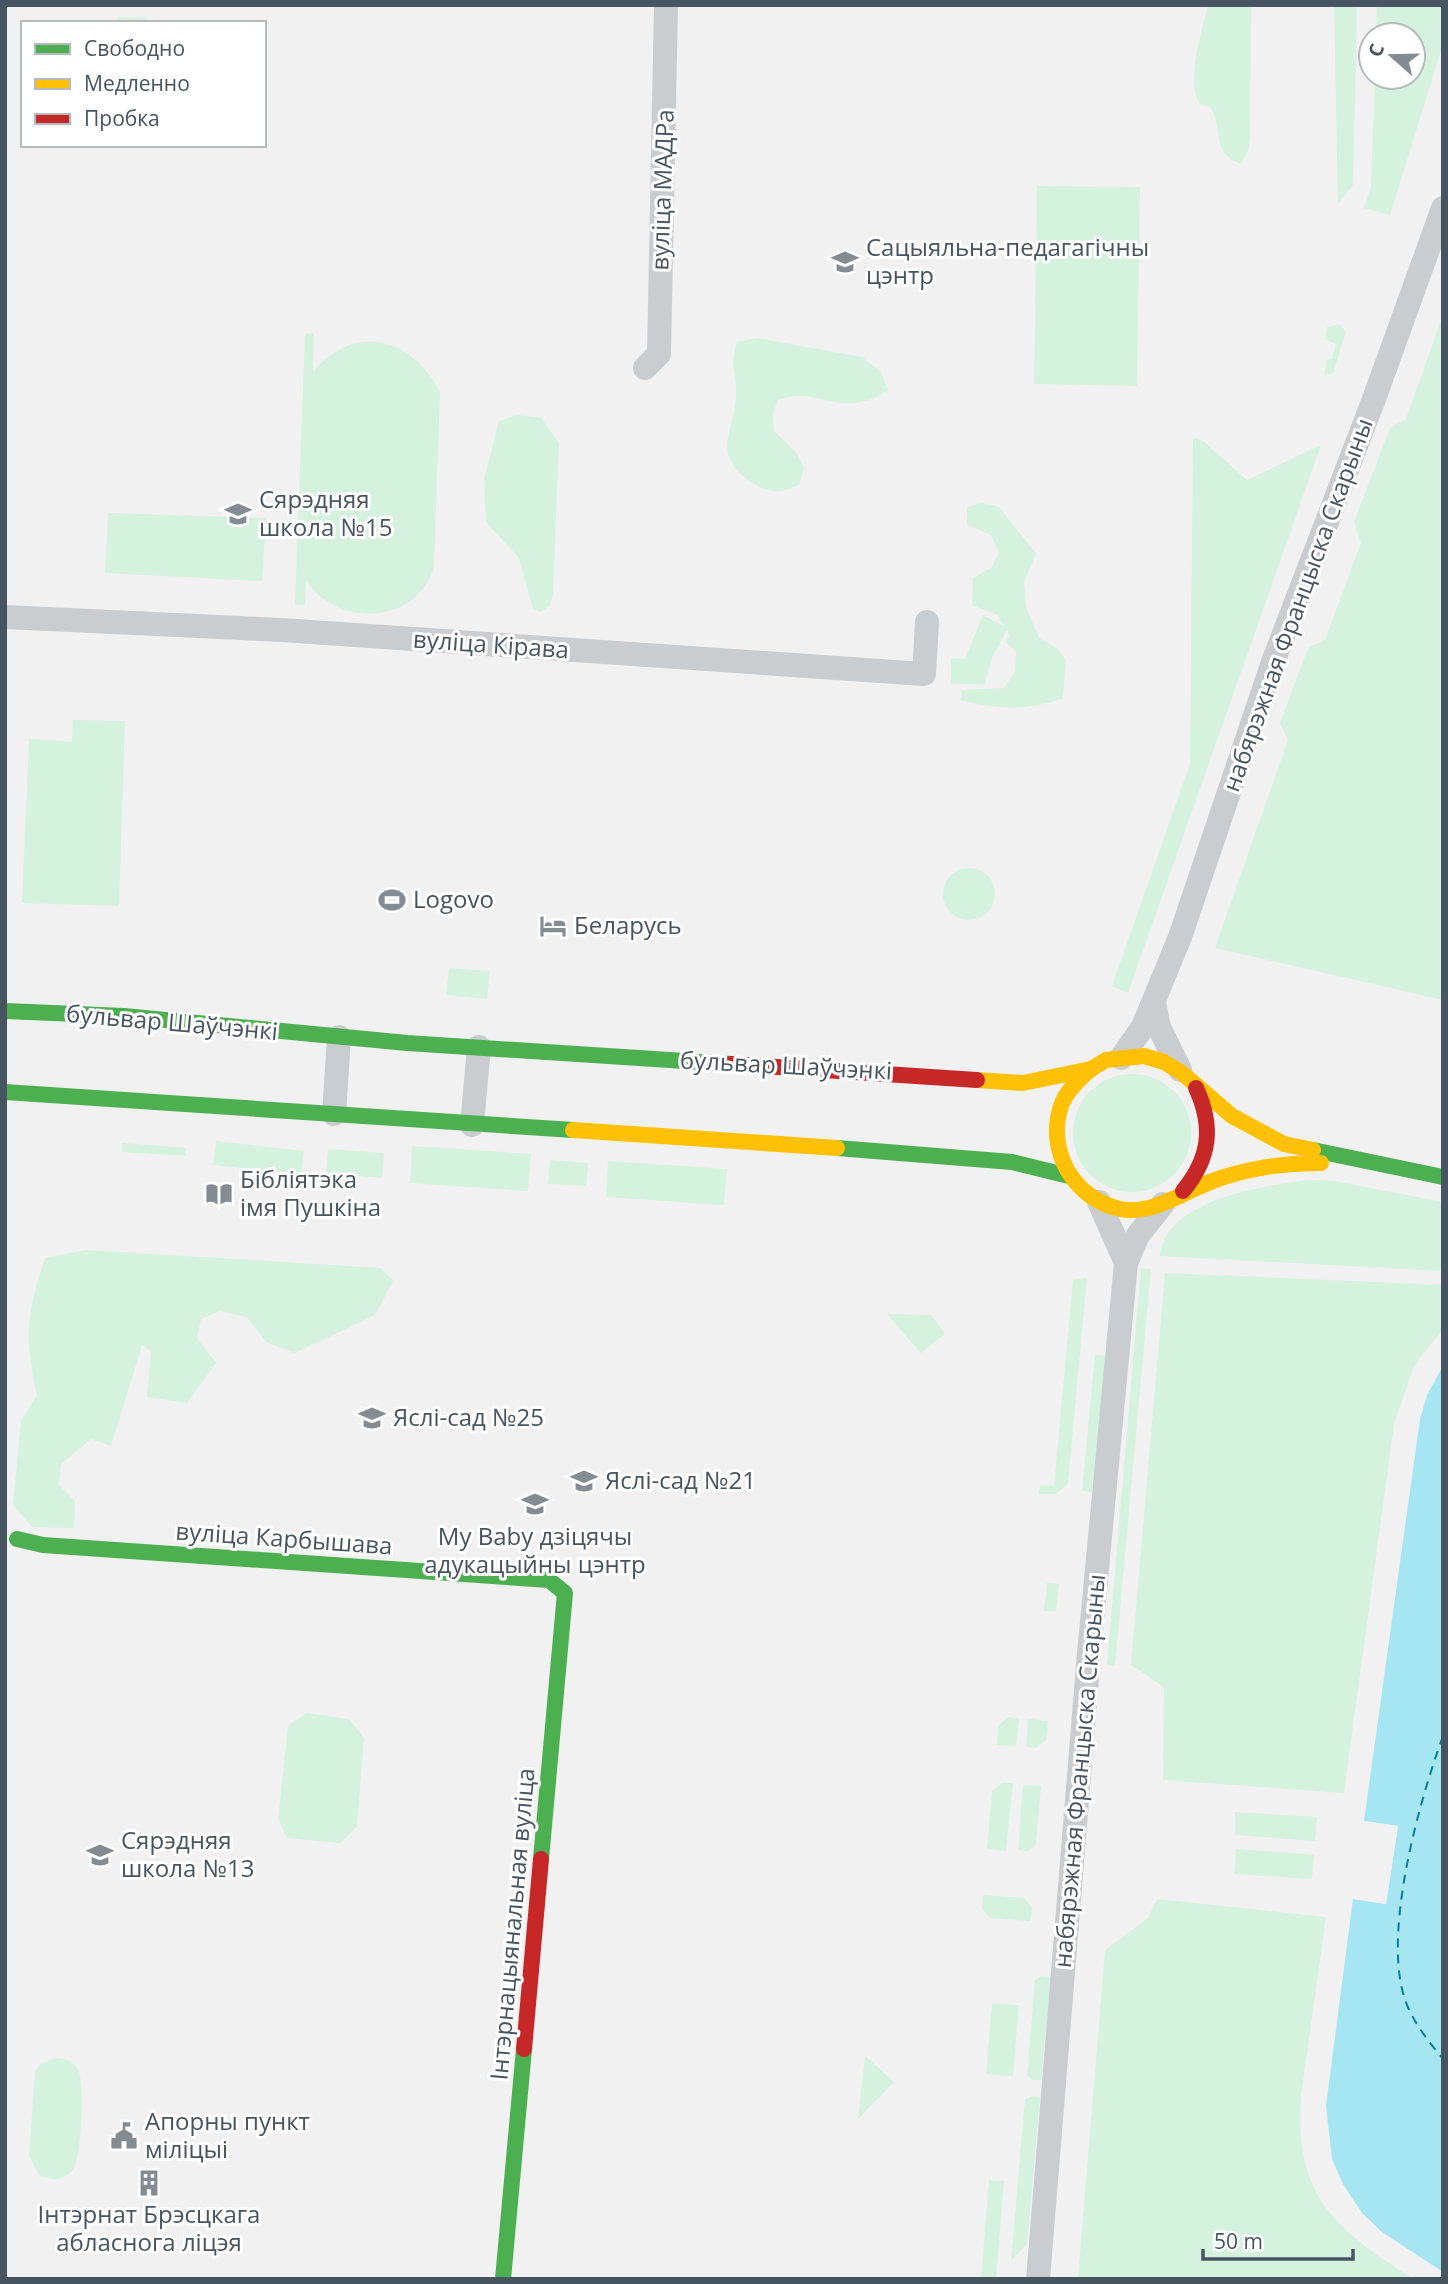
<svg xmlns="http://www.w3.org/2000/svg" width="1448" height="2284" viewBox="0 0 1448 2284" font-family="'Open Sans',sans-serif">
<rect width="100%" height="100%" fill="#f2f1f1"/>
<g fill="#d4f2de">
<path d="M 1208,5 L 1251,5 L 1250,138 L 1248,151 L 1241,164 C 1211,153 1224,132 1211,108 L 1199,103 C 1186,76 1202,34 1208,5 Z"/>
<polygon points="1334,5 1357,5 1353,185 1338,203"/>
<polygon points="1377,5 1443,5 1443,44 1390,215 1364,208 1371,187 1375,77 1413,77 1413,35 1376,35"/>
<polygon points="119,17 145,18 154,23 111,23"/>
<polygon points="1037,186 1140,187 1137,386 1034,384"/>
<polygon points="1443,315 1443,1000 1215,948 1288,740 1280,723 1308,648 1325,640 1361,543 1354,522 1390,428 1406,419"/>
<polygon points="1339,324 1346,332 1333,373 1325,376 1326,360 1332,359 1336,344 1325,339 1327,327"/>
<path d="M 314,333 L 313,372 C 354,322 412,337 440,392 L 434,567 C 416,625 339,628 306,581 L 305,605 L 295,605 L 305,334 Z"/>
<path d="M 757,338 L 862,357 L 881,372 L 888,390 C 841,422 818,384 778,400 L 773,413 L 774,431 L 796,452 L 804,468 L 799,485 C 781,493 770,494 753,483 C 707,454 737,431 736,391 C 736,366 729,370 737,342 Z"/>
<polygon points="517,415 541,418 559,443 553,593 550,606 541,612 533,609 519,558 486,522 484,479 499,421"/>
<polygon points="1193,438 1202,440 1247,480 1321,445 1128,993 1112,986 1190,764"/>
<path d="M 982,503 L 999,507 L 1036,554 L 1024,582 L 1026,607 L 1039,638 L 1058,649 L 1066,660 L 1063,698 C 1030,711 994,709 960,700 L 962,690 L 1004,688 L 1015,672 L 1016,652 L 1006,642 L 1010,636 L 1007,630 L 992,658 L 984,685 L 951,683 L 951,658 L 965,659 L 983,615 L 1004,626 L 997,615 L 972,605 L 973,578 L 992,567 L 999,553 L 991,535 L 967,525 L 967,507 Z"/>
<polygon points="108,513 266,518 262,581 105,573"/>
<polygon points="73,720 125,721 119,906 22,903 29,739 72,742"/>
<circle cx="969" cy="894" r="26"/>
<polygon points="449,968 490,971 487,999 446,995"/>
<circle cx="1132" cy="1133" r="59"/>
<polygon points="216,1141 304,1151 301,1175 213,1165"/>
<polygon points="122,1143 186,1148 186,1156 122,1152"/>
<polygon points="412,1146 531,1154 528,1191 410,1183"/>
<polygon points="328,1149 384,1153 382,1178 326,1173"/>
<polygon points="550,1160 588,1163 586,1186 548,1184"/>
<polygon points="608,1161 727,1169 724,1205 606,1197"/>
<path d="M 1308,1180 L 1335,1181 L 1443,1202 L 1443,1271 L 1160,1256 C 1165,1199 1263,1186 1308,1180 Z"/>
<path d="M 86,1250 L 381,1268 L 393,1281 L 375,1315 L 295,1353 L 266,1342 L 247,1317 L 220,1311 L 201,1319 L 197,1338 L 216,1363 L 187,1403 L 147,1397 L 151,1351 L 142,1345 L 111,1446 L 91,1439 L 61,1464 L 59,1485 L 75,1501 L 74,1528 L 32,1527 L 13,1505 L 21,1420 L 37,1395 C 24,1340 27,1311 45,1258 Z"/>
<polygon points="1141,1268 1151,1269 1115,1666 1107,1665"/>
<polygon points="1165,1273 1443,1285 1443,1329 1414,1366 1394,1424 1344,1793 1163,1780 1164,1687 1131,1665"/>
<polygon points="1087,1278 1068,1483 1056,1494 1039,1494 1040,1485 1054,1486 1073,1280"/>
<polygon points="887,1314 931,1315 945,1334 921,1353"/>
<polygon points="1095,1355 1106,1356 1092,1492 1082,1491"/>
<polygon points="1047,1583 1059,1584 1056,1611 1044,1611"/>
<polygon points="306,1713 349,1719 364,1738 357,1826 341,1843 287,1838 278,1819 288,1726"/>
<polygon points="1008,1717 1019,1719 1016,1746 997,1745 998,1726"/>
<polygon points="1028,1719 1048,1721 1046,1740 1036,1748 1026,1747"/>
<polygon points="1002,1783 1013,1783 1006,1851 987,1849 992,1791"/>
<polygon points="1023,1785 1041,1786 1036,1844 1028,1851 1018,1850"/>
<polygon points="1235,1812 1317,1817 1315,1841 1235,1835"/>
<polygon points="1236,1849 1314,1855 1312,1879 1234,1874"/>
<polygon points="983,1895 1024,1898 1032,1908 1030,1921 990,1918 982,1909"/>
<path d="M 1157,1899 L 1326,1917 L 1301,2096 C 1294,2197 1335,2229 1414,2279 L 1078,2279 L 1105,1950 L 1148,1918 Z"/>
<polygon points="1041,1976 1051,1977 1041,2080 1032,2080 1027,2075 1035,1980"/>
<polygon points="992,2003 1019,2005 1013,2076 986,2074"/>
<polygon points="865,2056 894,2082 858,2119"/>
<path d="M 55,2058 C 65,2058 73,2061 78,2070 C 85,2081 81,2150 76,2163 C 73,2173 66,2177 56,2180 L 40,2176 L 29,2156 L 35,2072 L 40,2065 Z"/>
<polygon points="1033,2096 1040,2097 1027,2244 1011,2261 1025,2099"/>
<polygon points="989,2180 1004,2181 996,2279 981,2279"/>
</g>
<polygon fill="#a6e6f2" points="1443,1366 1443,2272 1382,2232 1362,2213 1343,2184 1332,2159 1326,2106 1353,1899 1386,1904 1398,1826 1364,1821 1420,1419 1427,1395"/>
<polygon fill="#f2f1f1" points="1364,1821 1398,1826 1386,1904 1353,1899 1353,1896 1383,1900 1394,1829 1364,1825"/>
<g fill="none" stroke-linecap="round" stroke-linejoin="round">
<path stroke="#057e96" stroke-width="2" stroke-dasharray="9 7" stroke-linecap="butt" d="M 1443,1736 C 1419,1802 1380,1939 1407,2005 C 1416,2026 1429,2042 1443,2059"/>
<g stroke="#cacdd0" stroke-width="24">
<polyline points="645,368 659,354 666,5"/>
<polyline points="5,617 282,630 924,674 927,622"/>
<polyline points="1154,1003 1159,1027 1180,1070"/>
<polyline points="1121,1058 1143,1027 1180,937 1273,662 1374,399 1443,208"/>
<polyline points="334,1114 339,1037"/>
<polyline points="472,1125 479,1047"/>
<polyline points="1099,1202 1126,1263"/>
<polyline points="1038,2279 1089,1653 1126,1263 1138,1235 1163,1204"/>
</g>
<g stroke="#4caf50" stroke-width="16">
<polyline points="5,1011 124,1016 407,1043 731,1064"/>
<polyline points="5,1092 573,1130"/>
<polyline points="837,1148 1012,1162 1069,1176"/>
<polyline points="1313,1150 1443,1177"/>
<polyline points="17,1539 43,1545 549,1580 565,1593 541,1859"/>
<polyline points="503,2279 524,2049"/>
</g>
<g stroke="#ffc107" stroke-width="16">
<path d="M 1091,1069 C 1079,1079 1066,1091 1061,1106 C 1046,1151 1074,1199 1120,1209 C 1155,1216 1188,1188 1221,1178 C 1254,1167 1287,1163 1321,1163"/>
<polyline points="977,1080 1023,1083 1091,1069 1106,1060 1144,1056 1164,1062 1182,1073 1232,1116 1284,1144 1313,1150"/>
<polyline points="573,1130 837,1148"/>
</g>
<g stroke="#c62828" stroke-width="16">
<polyline points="731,1064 977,1080"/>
<path d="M 1183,1191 C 1210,1158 1214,1127 1196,1088"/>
<polyline points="524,2049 541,1859"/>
</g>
</g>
<defs>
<g id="school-bare" transform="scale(2.1)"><path d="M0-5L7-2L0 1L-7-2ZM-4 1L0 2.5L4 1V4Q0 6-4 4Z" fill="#828c92" stroke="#fff" stroke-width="2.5" paint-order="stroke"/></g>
<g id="stadium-bare" transform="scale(2.1)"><path d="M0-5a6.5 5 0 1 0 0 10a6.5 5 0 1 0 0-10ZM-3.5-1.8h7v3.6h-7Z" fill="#828c92" stroke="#fff" stroke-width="2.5" paint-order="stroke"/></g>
<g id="hotel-bare" transform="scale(2.1)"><path d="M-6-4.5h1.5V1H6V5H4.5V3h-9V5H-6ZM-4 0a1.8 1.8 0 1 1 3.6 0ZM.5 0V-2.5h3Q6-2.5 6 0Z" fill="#828c92" stroke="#fff" stroke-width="2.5" paint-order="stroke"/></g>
<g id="library-bare" transform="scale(2.1)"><path d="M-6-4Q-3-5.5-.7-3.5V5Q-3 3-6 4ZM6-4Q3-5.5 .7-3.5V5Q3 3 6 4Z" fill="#828c92" stroke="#fff" stroke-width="2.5" paint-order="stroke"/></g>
<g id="civic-bare" transform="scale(2.1)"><path d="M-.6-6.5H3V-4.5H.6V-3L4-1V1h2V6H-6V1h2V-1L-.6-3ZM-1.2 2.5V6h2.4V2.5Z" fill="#828c92" stroke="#fff" stroke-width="2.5" paint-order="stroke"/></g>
<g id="building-bare" transform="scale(2.1)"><path d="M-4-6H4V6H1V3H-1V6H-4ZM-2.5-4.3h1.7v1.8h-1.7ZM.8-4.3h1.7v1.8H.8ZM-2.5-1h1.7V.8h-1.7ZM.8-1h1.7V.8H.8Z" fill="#828c92" stroke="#fff" stroke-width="2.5" paint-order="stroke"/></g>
</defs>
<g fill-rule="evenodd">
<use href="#school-bare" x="845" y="262"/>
<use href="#school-bare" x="238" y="514"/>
<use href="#stadium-bare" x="392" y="900"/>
<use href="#hotel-bare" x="553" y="926"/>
<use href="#library-bare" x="219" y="1194"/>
<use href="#school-bare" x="372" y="1418"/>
<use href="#school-bare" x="584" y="1481"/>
<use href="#school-bare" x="535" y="1504"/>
<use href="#school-bare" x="100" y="1855"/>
<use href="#civic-bare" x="124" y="2136"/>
<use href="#building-bare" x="149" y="2183"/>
</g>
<g text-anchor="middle" stroke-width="6" stroke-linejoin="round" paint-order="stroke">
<g font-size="24" fill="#46555f" stroke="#fff">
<text transform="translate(663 190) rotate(-88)" y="8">вуліца МАДРа</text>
<text transform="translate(1298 605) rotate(-70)" y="8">набярэжная Францыска Скарыны</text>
<text transform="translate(491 645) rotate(4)" y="8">вуліца Кірава</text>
<text transform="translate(172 1023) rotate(5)" y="8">бульвар Шаўчэнкі</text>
<text transform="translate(786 1066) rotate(3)" y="8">бульвар Шаўчэнкі</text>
<text transform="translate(284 1539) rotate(4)" y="8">вуліца Карбышава</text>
<text transform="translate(1080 1771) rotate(-85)" y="8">набярэжная Францыска Скарыны</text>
<text transform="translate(513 1924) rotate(-85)" y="8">Інтэрнацыянальная вуліца</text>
</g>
<g font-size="24" fill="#46555f" stroke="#fff" text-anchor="start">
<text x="866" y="256">Сацыяльна-педагагічны<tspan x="866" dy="28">цэнтр</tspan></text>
<text x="259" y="508">Сярэдняя<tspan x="259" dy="28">школа №15</tspan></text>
<text x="413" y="908">Logovo</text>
<text x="574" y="934">Беларусь</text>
<text x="240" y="1188">Бібліятэка<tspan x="240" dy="28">імя Пушкіна</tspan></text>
<text x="393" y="1426">Яслі-сад №25</text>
<text x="605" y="1489">Яслі-сад №21</text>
<text x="535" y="1545" text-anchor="middle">My Baby дзіцячы<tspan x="535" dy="28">адукацыйны цэнтр</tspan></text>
<text x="121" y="1849">Сярэдняя<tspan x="121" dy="28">школа №13</tspan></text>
<text x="145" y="2130">Апорны пункт<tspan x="145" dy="28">міліцыі</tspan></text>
<text x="149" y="2223" text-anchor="middle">Інтэрнат Брэсцкага<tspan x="149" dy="28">абласнога ліцэя</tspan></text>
</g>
</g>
<rect width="1448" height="2284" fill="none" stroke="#46555f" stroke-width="14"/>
<rect x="21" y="21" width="245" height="126" fill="#ffffff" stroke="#b5bbbf" stroke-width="2"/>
<rect x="35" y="44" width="35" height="10" fill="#4caf50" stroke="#b5bbbf" stroke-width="2"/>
<text x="84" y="56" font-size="21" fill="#46555f">Свободно</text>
<rect x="35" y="79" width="35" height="10" fill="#ffc107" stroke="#b5bbbf" stroke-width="2"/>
<text x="84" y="91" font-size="21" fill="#46555f">Медленно</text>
<rect x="35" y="114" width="35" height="10" fill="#c62828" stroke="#b5bbbf" stroke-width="2"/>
<text x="84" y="126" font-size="21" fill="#46555f">Пробка</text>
<g transform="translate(1392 56) rotate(290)"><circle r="33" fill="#ffffff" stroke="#b5bbbf" stroke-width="2"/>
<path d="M0-5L12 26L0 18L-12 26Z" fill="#828c92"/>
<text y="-10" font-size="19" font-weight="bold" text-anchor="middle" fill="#46555f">С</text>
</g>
<path d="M1203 2249v10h150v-10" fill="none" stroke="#46555f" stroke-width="3.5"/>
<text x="1214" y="2249" font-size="21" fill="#46555f" stroke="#ffffff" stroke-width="5" paint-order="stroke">50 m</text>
</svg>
